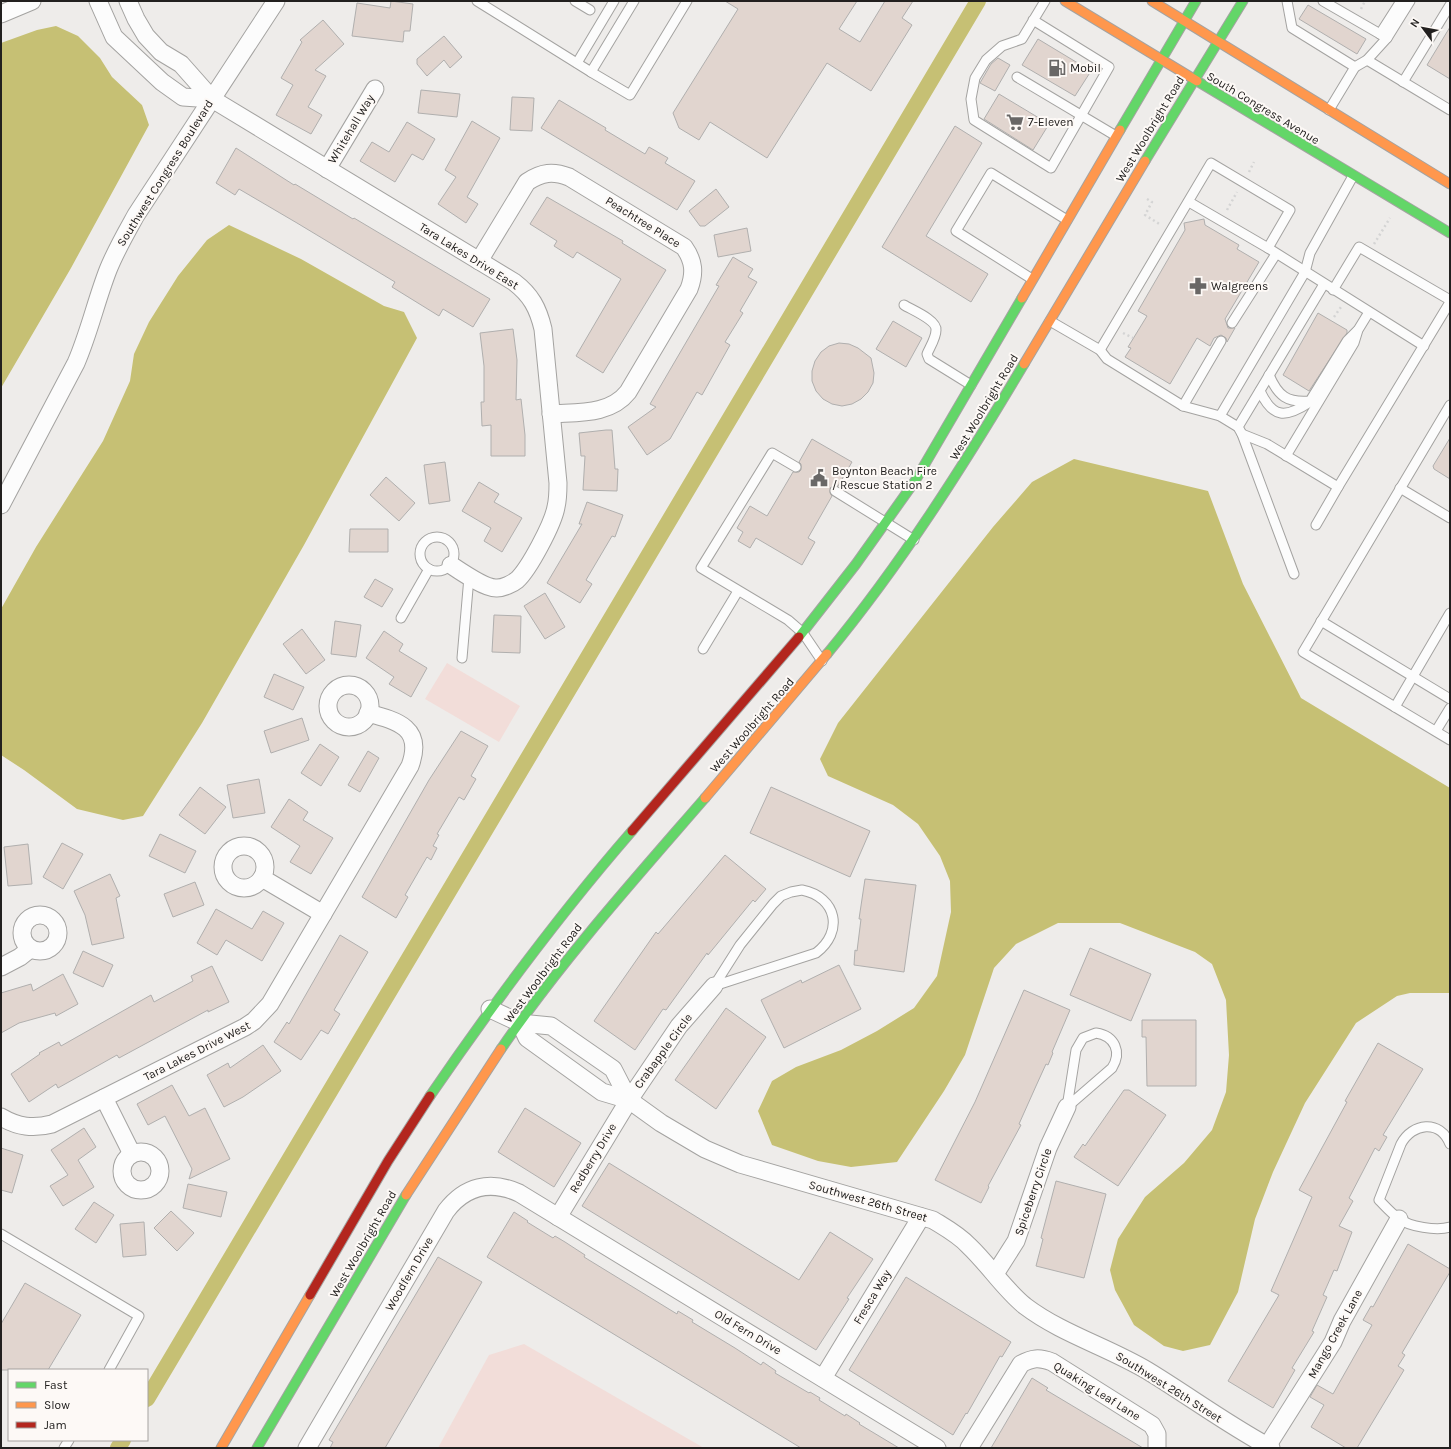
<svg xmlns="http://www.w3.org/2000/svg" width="1451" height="1449" viewBox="0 0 1451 1449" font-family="Karla,sans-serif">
<rect width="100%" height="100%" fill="#eeecea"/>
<g fill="#f2ddd9">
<polygon points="447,663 520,706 499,742 425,699"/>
<polygon points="524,1344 704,1448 438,1448 489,1355"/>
</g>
<g fill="#c6c074">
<polygon points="56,26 78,36 100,58 112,77 142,105 149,125 71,268 1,388 1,43 37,30"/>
<polygon points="229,225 301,259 384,306 404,312 417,338 304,545 202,723 143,816 123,820 77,809 24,770 1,755 1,609 36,547 103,441 130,381 134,354 149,322 178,276 207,240"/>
<polygon points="1074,459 1208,491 1243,584 1301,698 1450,788 1450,993 1410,993 1397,996 1356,1023 1305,1103 1273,1172 1255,1219 1238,1292 1210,1345 1183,1351 1164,1346 1134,1325 1115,1290 1110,1270 1118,1239 1145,1197 1184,1163 1212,1130 1226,1092 1229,1055 1226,1000 1212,964 1195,952 1120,923 1058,923 1016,944 994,968 965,1055 944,1091 897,1162 851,1167 818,1161 772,1145 758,1111 772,1081 796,1067 841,1050 877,1031 914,1008 937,976 951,912 950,881 940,856 918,824 893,805 828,776 820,759 838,723 993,527 1032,482"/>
</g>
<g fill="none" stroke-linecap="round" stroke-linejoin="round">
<g stroke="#c6c074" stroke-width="16">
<polyline points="147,1399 978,1"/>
<polyline points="118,1448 123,1440"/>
</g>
</g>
<g fill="#e1d5cf" stroke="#b0afae">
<polygon points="391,1 413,4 410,31 404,31 403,42 352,36 357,3 390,8"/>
<polygon points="725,1 857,1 839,29 860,42 885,1 913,1 902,18 912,25 871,91 827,63 767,158 710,122 699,140 679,128 673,113 738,9"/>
<polygon points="1308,5 1366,39 1357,54 1299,19"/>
<polygon points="323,20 344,44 315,70 326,76 308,107 322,115 311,134 276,115 293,85 281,78 302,42 300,40"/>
<polygon points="1450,27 1450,79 1427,65"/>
<polygon points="444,36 462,57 450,68 444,60 427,76 417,64 417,59"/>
<polygon points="1038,39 1091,71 1075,96 1022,65"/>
<polygon points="998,58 1010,65 995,91 980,83 991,64"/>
<polygon points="421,90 460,94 457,117 418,113"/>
<polygon points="999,94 1049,124 1033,150 984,119"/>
<polygon points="512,97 534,98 532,131 510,130"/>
<polygon points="559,100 606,128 605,130 645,154 649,147 668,158 665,163 695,181 677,210 541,128"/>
<polygon points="472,121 500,138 467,197 478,204 466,223 438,204 456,177 445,170"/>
<polygon points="407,122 435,139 423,160 412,154 395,182 360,161 372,142 389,152"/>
<polygon points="955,126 982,143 926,236 988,274 971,302 882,247"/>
<polygon points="236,148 294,185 295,184 353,219 354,218 490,299 473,327 443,309 439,316 392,287 395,282 297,223 239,189 235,195 216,183"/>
<polygon points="716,189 729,207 705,226 700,226 689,211"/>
<polygon points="547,197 623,241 622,243 666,270 603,373 576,356 621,279 577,252 573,258 554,246 557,241 530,224"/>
<polygon points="1204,219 1205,225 1239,245 1237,249 1259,262 1225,319 1228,328 1235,328 1227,342 1226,338 1221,335 1214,338 1210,346 1197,338 1170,384 1125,357 1131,348 1128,347 1147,316 1138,311 1185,230 1184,223"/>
<polygon points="747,228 751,251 718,257 714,235"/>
<polygon points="733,257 753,269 748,277 757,282 740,311 743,313 725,342 730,345 702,395 697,392 670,439 647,455 628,427 656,407 650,404 719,286 716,285"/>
<polygon points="1318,313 1347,330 1347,333 1309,391 1283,375"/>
<polygon points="893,321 922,338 906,367 876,349"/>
<polygon points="513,329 517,360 516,400 521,399 525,435 525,456 491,456 491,425 482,426 481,402 484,402 484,366 480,333"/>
<polygon points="839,343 849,344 858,348 871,358 874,373 873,383 868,392 861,399 852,404 842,406 832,404 823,399 816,391 812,381 812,371 815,361 821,352 829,346"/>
<polygon points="606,430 612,430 615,469 618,469 617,491 583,490 585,456 581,456 579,433"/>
<polygon points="1450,438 1450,479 1434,469 1433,466"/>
<polygon points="812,439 852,462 838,486 833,486 830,488 830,493 832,496 808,538 815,542 802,565 756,538 750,548 738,541 743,532 737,528 750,506 767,516 793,472 799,472 801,470 801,464 799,462"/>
<polygon points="445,462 450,501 429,504 424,465"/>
<polygon points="386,477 415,503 399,521 370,495"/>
<polygon points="479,482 499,494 494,502 522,518 502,552 484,541 491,528 462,511"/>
<polygon points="587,502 623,515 615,537 612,536 586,580 592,584 580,603 547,583 582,524 579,524"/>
<polygon points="350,529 388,529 388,552 349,552"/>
<polygon points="375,579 393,589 382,607 364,597"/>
<polygon points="545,593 565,627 545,639 524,606"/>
<polygon points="494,615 521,616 520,653 492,652"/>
<polygon points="335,621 361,625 356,657 331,654"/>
<polygon points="302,629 325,660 306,674 283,644"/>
<polygon points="384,631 403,644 399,651 427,668 411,697 389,684 394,677 366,658"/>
<polygon points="274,674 304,687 293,710 264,697"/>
<polygon points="302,718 309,740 271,753 264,731"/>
<polygon points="461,731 488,746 471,776 476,779 464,800 459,797 437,834 439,835 433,846 437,848 431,860 427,857 405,895 408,897 396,918 362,897 429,780"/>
<polygon points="320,744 339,757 321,786 301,773"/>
<polygon points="368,751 379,758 360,792 348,785"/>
<polygon points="259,779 265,813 233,818 227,785"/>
<polygon points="200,787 226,807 205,834 179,815"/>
<polygon points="771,787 870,831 850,877 750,833"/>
<polygon points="289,799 308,812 303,820 333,838 311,874 290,862 300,846 271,827"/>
<polygon points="160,834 196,851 185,873 149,856"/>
<polygon points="62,843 83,854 63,889 43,877"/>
<polygon points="28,844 32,884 8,886 4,847"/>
<polygon points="725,855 766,889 755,902 753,900 708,955 707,953 666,1010 663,1009 635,1050 594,1021 656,932 658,934"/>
<polygon points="110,874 120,896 116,898 124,938 92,945 85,915 74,891"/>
<polygon points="865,879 916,885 904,972 854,965 855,950 857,951 861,919 859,919"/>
<polygon points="195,882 204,905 173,917 164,894"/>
<polygon points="216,909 252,929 263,911 284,923 262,961 226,940 217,955 197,943"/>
<polygon points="340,935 368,952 334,1010 340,1014 328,1034 321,1030 301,1060 274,1042 287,1022 289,1024"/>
<polygon points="1090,948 1151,974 1131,1021 1070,995"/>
<polygon points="83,951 113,965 103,987 73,973"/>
<polygon points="839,965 861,1009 784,1048 761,1000 801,980 802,983"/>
<polygon points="212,966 229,1002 208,1012 208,1010 119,1058 117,1055 58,1088 56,1084 29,1102 11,1074 40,1054 39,1053 59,1042 61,1046 151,995 154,1002 193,981 191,976"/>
<polygon points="63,974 78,1004 56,1016 55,1013 19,1023 1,1033 1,993 31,984 33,991"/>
<polygon points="1024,990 1070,1010 1052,1052 1053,1053 1048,1065 1046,1064 1036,1086 1019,1124 1021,1125 988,1186 989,1187 981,1203 935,1180 975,1102"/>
<polygon points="726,1008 766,1037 716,1109 675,1080"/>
<polygon points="1142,1020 1196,1020 1196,1086 1147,1086 1146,1037 1142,1037"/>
<polygon points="1378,1043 1423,1069 1383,1135 1387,1137 1379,1151 1375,1148 1349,1198 1353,1201 1339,1226 1352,1232 1337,1271 1334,1270 1323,1295 1327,1297 1312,1331 1314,1332 1292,1368 1295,1370 1273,1408 1228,1381 1279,1295 1271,1291 1312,1197 1299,1190 1347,1102 1345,1101"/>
<polygon points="263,1045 281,1071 243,1097 224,1107 207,1075 228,1063 230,1068"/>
<polygon points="172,1085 189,1116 205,1108 230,1159 189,1179 192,1169 165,1116 148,1125 137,1104"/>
<polygon points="1124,1090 1129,1090 1166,1115 1118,1186 1074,1157 1083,1144 1085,1146"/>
<polygon points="525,1108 581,1143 554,1187 498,1152"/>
<polygon points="84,1128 96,1147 78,1160 94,1187 63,1206 50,1186 68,1175 51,1150"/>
<polygon points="1,1148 23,1155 12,1193 1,1190"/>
<polygon points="609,1163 799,1280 830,1232 873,1259 847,1298 849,1299 816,1350 582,1206"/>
<polygon points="1056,1181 1106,1194 1084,1278 1036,1266 1043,1239 1041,1238"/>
<polygon points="188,1184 227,1192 221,1217 183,1208"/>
<polygon points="94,1202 114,1215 96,1243 75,1229"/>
<polygon points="171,1211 194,1233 177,1251 154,1228"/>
<polygon points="514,1212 528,1221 527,1222 553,1238 555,1236 565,1242 585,1255 584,1257 677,1314 678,1311 693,1320 692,1322 735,1348 761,1365 763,1362 776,1371 775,1373 809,1393 810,1392 820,1398 819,1400 845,1416 846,1414 860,1423 859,1424 899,1448 801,1448 487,1257"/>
<polygon points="144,1222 146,1255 123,1257 120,1224"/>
<polygon points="1408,1244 1450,1269 1450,1272 1402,1353 1405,1355 1398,1366 1404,1370 1357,1448 1346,1448 1311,1427 1324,1405 1310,1397 1317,1385 1333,1394 1372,1325 1363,1320 1371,1306 1373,1307"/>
<polygon points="438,1257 482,1282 385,1448 330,1448 333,1442 329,1440"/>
<polygon points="906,1277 1011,1342 1002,1357 1000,1356 967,1414 966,1413 953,1435 849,1370"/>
<polygon points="25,1283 81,1315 48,1370 1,1370 1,1324"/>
<polygon points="1032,1378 1048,1388 1046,1390 1143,1448 991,1448"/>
</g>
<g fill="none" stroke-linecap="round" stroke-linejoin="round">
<g stroke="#a4a3a1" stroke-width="11">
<g id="lane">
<polyline points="477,1 591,72 634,1"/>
<polyline points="575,1 590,10"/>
<polyline points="1287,1 1292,28 1355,67"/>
<polyline points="1323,1 1387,38 1367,60 1355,67 1329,110"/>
<polyline points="1033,20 1109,67 1051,168 974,120 971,99 975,78 986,60 1002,46 1022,39 1045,1"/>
<polyline points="1380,34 1401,1"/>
<polyline points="1387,38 1410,1"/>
<polyline points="1367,60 1450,110"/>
<polyline points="577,63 614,1"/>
<polyline points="591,72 630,95 687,1"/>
<polyline points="1017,77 1116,136"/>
<polyline points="1403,82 1450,5"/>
<polyline points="1268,248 1424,346"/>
<polyline points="1032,279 956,231 991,173 1067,220"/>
<polyline points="1333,290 1359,247 1450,300"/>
<path d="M 904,305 C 912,310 937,320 936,330 C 936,338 930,347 927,354 L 929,359 L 971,385"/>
<polyline points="1050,321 1100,350 1107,359 1183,406 1220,416 1305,272 1310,253 1353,176"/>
<polyline points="1232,323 1276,254"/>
<polyline points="1100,350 1211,163 1290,210 1268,248 1189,202"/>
<path d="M 1269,375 C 1278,396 1287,403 1310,401 L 1347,341 L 1357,331"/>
<path d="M 1260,391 C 1273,419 1286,418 1310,402"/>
<polyline points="1450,405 1303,652 1450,740"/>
<polyline points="1183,406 1221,341"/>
<polyline points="1220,416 1238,427 1242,434 1294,574"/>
<polyline points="1238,427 1324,284"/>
<polyline points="1242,434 1267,444 1338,487 1450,302"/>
<polyline points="1286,456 1354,343 1358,330 1369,312"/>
<polyline points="796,467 772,453 701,568 788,620 803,633 822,661"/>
<polyline points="1400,488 1450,518"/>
<polyline points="835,491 914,540"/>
<polyline points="1316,525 1338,487"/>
<circle cx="437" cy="554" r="17"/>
<polyline points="401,618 429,569"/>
<polyline points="1321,621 1450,699"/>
<polyline points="703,649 738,591"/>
<polyline points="462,658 469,577"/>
<polyline points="1395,707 1450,613"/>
<polyline points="1436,731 1450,708"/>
<path d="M 802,890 C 837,897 844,932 816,953 L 714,986 L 740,945 L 773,904 L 781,896 L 791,892 Z"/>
<path d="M 1096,1033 C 1115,1036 1122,1052 1112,1068 L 1067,1107 L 1076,1050 L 1083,1038 Z"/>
<path d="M 1450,1144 C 1440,1119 1412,1123 1401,1144 L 1379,1200 C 1385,1206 1391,1213 1398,1218 C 1409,1227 1437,1231 1450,1227"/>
<polyline points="1,1234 139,1316 109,1370"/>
<polyline points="64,1448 69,1440"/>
</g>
</g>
<g stroke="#a4a3a1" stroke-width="19">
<g id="street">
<polyline points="98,1 114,37 162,82 183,97 212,99"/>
<path d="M 128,1 L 136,19 L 146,36 L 161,52 L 181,64 L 212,99 L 514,282 C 531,295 538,308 543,329 L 558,483 C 558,491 558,499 556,507 C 553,524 529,569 517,580 C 512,584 503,588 497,588 C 486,589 460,571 451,565"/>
<polyline points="1,14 32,1"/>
<polyline points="327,169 375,89"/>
<path d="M 479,261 L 527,182 C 542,172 553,171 569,177 L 684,247 C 694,261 695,273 689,289 L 628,392 C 610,415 578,412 551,414"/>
<path d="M 1,505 L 76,363 C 89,333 96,301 108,270 C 116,250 126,233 136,215 L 276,1"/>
<circle cx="349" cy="706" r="21"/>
<circle cx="244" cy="867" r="21"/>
<polyline points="262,878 323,914"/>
<circle cx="40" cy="933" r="18"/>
<polyline points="1,967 20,957 30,949"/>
<polyline points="490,1009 520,1023 551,1026 613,1069 629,1100"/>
<path d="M 520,1023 L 527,1038 L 602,1092 L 629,1100 L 661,1123 L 705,1149 L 740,1164 L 933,1220 C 946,1228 959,1235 969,1246 C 989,1265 1004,1289 1025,1306 C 1062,1334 1108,1347 1148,1371 C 1189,1396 1228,1425 1271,1448"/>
<polyline points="104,1098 132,1154"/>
<path d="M 1,1117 C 18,1127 33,1129 52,1124 L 245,1027 L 254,1021 L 270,1004 L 410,766 C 424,728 398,721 368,713"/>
<circle cx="141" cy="1171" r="19"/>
<polyline points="558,1217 629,1100 679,1026 714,986"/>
<polyline points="995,1274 1016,1241 1048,1148 1067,1107"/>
<polyline points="823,1378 921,1217"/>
<path d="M 307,1448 L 446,1211 C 465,1186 490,1180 519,1193 L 937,1448"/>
<path d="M 969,1448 L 1021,1364 C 1032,1358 1039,1357 1052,1362 L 1152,1425 L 1157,1434 L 1157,1448"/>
<polyline points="1266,1448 1333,1342 1342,1321 1399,1219"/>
</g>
</g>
<g stroke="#a4a3a1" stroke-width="11">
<g id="fast">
<polyline points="1197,81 1450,233"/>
<polyline points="1120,130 1196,1"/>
<polyline points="1145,161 1243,1"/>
<polyline points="799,637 856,564 915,481 1022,298"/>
<path d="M 827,654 C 902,563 964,465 1024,364"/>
<path d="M 501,1049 C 562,960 634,880 705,798"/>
<path d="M 430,1096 C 493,1004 559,915 632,831"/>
<polyline points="257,1448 406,1195"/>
</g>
</g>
<g stroke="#a4a3a1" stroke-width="11">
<g id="slow">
<polyline points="1065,1 1197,81"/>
<polyline points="1152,1 1450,184"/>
<polyline points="1022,298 1120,130"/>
<polyline points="1024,364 1145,161"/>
<polyline points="705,798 827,654"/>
<polyline points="406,1195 501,1049"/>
<polyline points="221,1448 310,1295"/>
</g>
</g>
<g stroke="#a4a3a1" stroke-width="11">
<g id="jam">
<polyline points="632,831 799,637"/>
<polyline points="310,1295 388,1161 430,1096"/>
</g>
</g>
<g stroke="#d4d4d4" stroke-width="2.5" stroke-dasharray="2 3" stroke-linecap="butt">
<polyline points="1361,9 1365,1"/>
<polyline points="1249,172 1254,162"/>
<polyline points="1147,199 1152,202 1145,215 1161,225"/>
<polyline points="1227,210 1237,192"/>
<polyline points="1374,244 1390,218"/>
<polyline points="1334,317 1341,307"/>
<polyline points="1123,333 1133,338"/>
</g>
<use href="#lane" stroke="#fcfcfc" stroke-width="9"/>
<use href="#street" stroke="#fcfcfc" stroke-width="17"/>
<use href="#fast" stroke="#63d668" stroke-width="9"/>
<use href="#slow" stroke="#ff974d" stroke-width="9"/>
<use href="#jam" stroke="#b3261e" stroke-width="9"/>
</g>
<defs>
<g id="fuel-bare" transform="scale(1.38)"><path d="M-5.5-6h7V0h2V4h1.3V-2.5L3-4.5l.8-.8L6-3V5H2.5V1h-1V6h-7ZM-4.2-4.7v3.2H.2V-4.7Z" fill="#696766" stroke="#fdf9f6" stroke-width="2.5" paint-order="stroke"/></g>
<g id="supermarket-bare" transform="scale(1.38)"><path d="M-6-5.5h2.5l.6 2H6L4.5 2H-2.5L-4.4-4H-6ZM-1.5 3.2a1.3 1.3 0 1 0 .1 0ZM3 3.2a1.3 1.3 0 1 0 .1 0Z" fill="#696766" stroke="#fdf9f6" stroke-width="2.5" paint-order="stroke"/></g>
<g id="pharmacy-bare" transform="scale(1.38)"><path d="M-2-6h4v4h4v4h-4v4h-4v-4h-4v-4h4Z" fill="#696766" stroke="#fdf9f6" stroke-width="2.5" paint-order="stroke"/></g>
<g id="civic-bare" transform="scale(1.38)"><path d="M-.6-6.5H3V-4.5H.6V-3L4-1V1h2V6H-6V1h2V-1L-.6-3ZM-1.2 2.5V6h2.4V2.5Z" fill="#696766" stroke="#fdf9f6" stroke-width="2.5" paint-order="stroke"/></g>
</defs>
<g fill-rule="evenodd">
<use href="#fuel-bare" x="1057" y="68"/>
<use href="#supermarket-bare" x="1015" y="122"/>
<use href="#pharmacy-bare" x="1198" y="286"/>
<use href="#civic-bare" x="819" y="478"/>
</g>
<g text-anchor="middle" stroke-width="4" stroke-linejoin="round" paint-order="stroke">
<g font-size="12" fill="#22201f" stroke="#fdf9f6" text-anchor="start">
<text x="1070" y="72">Mobil</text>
<text x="1028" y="126">7-Eleven</text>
<text x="1211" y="290">Walgreens</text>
<text x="832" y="475">Boynton Beach Fire<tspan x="832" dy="14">/ Rescue Station 2</tspan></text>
</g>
<g font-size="12" fill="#22201f" stroke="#fdf9f6">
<text transform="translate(1263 108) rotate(31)" y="4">South Congress Avenue</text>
<text transform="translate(351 129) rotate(-59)" y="4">Whitehall Way</text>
<text transform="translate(1150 129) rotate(-59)" y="4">West Woolbright Road</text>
<text transform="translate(165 173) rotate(-58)" y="4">Southwest Congress Boulevard</text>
<text transform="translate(643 222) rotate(32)" y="4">Peachtree Place</text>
<text transform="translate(469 256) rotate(32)" y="4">Tara Lakes Drive East</text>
<text transform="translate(984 407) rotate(-59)" y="4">West Woolbright Road</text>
<text transform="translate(752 725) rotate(-49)" y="4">West Woolbright Road</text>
<text transform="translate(543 973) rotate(-53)" y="4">West Woolbright Road</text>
<text transform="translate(197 1051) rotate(-27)" y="4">Tara Lakes Drive West</text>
<text transform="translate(663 1051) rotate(-54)" y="4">Crabapple Circle</text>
<text transform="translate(593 1158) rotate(-59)" y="4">Redberry Drive</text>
<text transform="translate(1033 1192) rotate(-71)" y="4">Spiceberry Circle</text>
<text transform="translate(868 1201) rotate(16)" y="4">Southwest 26th Street</text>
<text transform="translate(363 1244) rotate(-60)" y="4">West Woolbright Road</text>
<text transform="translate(409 1274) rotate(-60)" y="4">Woodfern Drive</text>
<text transform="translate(872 1297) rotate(-59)" y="4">Fresca Way</text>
<text transform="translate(748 1332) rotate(31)" y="4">Old Fern Drive</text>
<text transform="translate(1335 1334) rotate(-61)" y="4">Mango Creek Lane</text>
<text transform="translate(1169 1387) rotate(32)" y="4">Southwest 26th Street</text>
<text transform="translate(1097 1391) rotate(32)" y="4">Quaking Leaf Lane</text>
</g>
</g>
<rect width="1451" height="1449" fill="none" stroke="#22201f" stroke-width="4"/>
<rect x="8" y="1369" width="140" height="72" fill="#fdf9f6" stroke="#a5a2a0"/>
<rect x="16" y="1382" width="20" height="6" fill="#63d668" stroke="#a5a2a0"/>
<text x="44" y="1389" font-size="12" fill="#22201f">Fast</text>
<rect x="16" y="1402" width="20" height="6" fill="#ff974d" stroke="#a5a2a0"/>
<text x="44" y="1409" font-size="12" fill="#22201f">Slow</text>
<rect x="16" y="1422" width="20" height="6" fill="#b3261e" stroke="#a5a2a0"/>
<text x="44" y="1429" font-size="12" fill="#22201f">Jam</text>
<g transform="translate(1423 28) rotate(302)" stroke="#fdf9f6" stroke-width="3" paint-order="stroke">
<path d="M0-3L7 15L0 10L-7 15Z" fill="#22201f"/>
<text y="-6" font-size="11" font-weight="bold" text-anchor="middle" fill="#22201f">N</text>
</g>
</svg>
